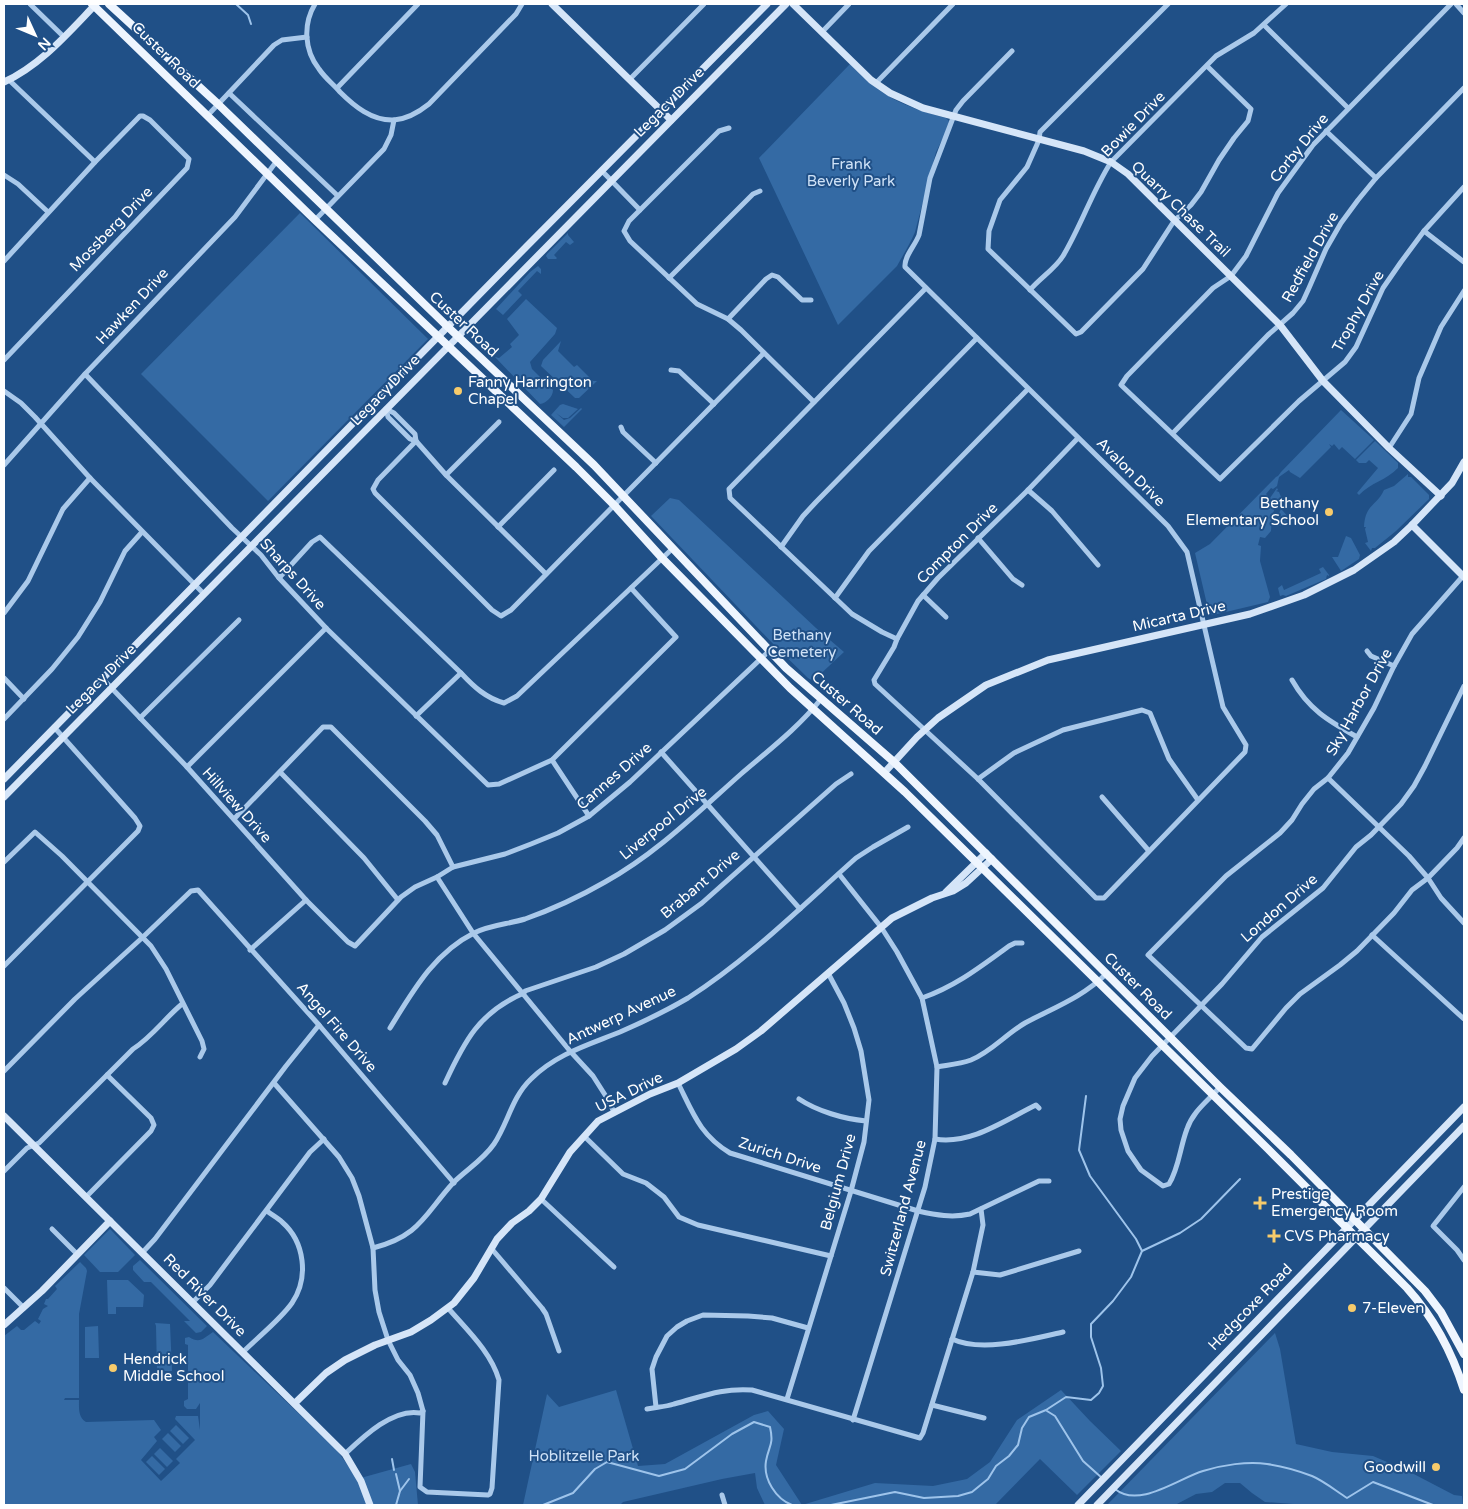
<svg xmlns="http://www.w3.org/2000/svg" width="1468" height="1509" viewBox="0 0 1468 1509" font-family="'Varela Round',sans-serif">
<rect width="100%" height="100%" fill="#205087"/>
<g fill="#346aa4">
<path d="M 850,64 C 882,97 902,106 946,118 L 949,121 L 944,136 L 936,152 L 915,232 C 910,244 903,255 897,266 L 838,325 L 759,158 Z"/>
<polygon points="300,213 428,339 268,501 141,374"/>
<polygon points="568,233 568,235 574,242 570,245 566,242 554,255 557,258 556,259 548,259 546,256 547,254"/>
<polygon points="538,266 541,269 541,274 537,271 518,291 522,295 503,315 496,309 530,272"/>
<path d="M 526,299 L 557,328 L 555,334 L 530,362 L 532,369 L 553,390 C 553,397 546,403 540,404 L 495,357 L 499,358 L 512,347 L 510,344 L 519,335 L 507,319 Z"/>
<polygon points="561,341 558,351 574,367 577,365 593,381 597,381 579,398 575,398 541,366 543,360"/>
<polygon points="563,404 578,409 568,418 563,418 556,413 564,420 570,418 581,408 582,409 564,427 551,415 560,405"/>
<polygon points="1341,410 1374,440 1355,459 1342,447 1339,450 1334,444 1332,446 1329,444 1331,447 1300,478 1290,472 1289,470 1279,477 1277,486 1273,489 1271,488 1266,494 1270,498 1277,488 1278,490 1276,491 1279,492 1281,497 1276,504 1271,502 1276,506 1272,515 1271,531 1265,538 1260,537 1258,545 1261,546 1260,561 1270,597 1268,602 1213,615 1209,613 1195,553 1210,544 1276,477 1278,476 1281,472"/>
<path d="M 1375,441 L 1398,463 L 1398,468 C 1387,480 1370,483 1359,495 L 1357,493 L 1378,468 L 1369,460 L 1366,463 L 1359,463 L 1356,460 Z"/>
<path d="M 1408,474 L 1408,477 L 1411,477 L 1429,495 L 1429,499 L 1396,531 L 1375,548 L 1372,548 L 1371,551 L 1365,543 L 1368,542 L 1365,529 L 1366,527 L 1364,527 C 1365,504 1377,506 1384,490 L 1394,486 Z"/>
<polygon points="670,498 679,500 816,628 844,652 813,681 808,678 776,647 651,516"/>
<polygon points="1285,501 1288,504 1282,510 1293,522 1276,527 1278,515"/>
<polygon points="1346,536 1351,538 1360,555 1359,559 1341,571 1332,557 1338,557"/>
<polygon points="1323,567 1329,575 1329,576 1327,575 1326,579 1286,596 1283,595 1280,596 1278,588 1282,585 1284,590 1321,573 1319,569"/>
<polygon points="110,1229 135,1255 118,1272 100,1272 84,1255"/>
<polygon points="140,1260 207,1326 201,1332 196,1333 184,1321 190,1321 151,1282 144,1282 133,1270 133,1266"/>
<path d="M 80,1262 L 86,1268 L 87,1271 L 79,1314 L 79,1398 L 65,1398 L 64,1400 L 79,1400 C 79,1408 78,1417 86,1422 L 154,1420 L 161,1430 L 154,1437 L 157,1441 L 141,1460 L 161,1481 L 180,1463 L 176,1459 L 195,1440 L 175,1419 L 176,1416 L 198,1416 L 200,1430 L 200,1403 L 196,1409 L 187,1409 L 184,1406 L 184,1401 L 188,1399 L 188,1345 L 185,1344 L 185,1338 L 189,1337 C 200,1344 204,1338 213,1332 L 336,1449 L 349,1467 L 357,1479 L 411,1464 L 415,1472 L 418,1505 L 4,1505 L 4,1336 L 17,1326 L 21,1330 L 24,1330 L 35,1321 L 39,1324 L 41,1321 L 38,1319 L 43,1309 L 48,1306 L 44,1304 L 46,1299 L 48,1299 L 57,1289 L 55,1286 Z"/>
<polygon points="107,1280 128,1280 144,1295 143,1307 116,1307 116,1314 108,1314"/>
<polygon points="155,1323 170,1324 172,1371 157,1371 156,1326"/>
<polygon points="98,1326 99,1358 85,1358 85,1327"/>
<polygon points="1275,1333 1280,1349 1296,1444 1332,1452 1373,1456 1408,1471 1454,1495 1462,1496 1463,1505 1307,1505 1265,1502 1252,1493 1240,1483 1225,1483 1212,1492 1196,1494 1175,1505 1107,1505"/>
<polygon points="616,1390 638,1466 665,1464 754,1415 768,1411 784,1429 776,1465 802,1505 875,1483 933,1486 967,1479 990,1462 1017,1420 1061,1390 1090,1421 1121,1451 1077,1495 1040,1459 995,1505 765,1505 757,1488 755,1473 722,1479 623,1502 620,1505 523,1505 547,1394 559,1407"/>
<polygon points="176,1425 189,1438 183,1444 170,1431"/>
<polygon points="168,1433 181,1446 175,1452 162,1439"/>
<polygon points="160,1448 173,1461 167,1467 154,1454"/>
<polygon points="152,1456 165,1469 159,1475 146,1462"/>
</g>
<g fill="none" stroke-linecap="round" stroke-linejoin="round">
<g stroke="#9ec4eb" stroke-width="2">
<polyline points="236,4 248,15 251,24"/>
<polyline points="1086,1096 1079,1150 1090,1176 1136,1239 1142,1251"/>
<polyline points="1047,1411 1055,1416 1083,1461 1102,1478"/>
<polyline points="392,1459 394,1470"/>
<polyline points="396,1474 400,1491"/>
<path d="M 1115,1489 C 1139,1509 1179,1478 1203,1471 C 1222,1465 1248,1461 1267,1464 C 1281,1466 1299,1471 1312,1476 C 1324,1481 1336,1491 1347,1498 L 1373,1482 L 1433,1505"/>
<polyline points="396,1505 400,1491 409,1479"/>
<path d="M 543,1505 L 573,1493 L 595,1469 L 607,1462 L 659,1476 L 685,1469 L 732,1434 L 754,1422 L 770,1427 C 774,1445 769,1445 766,1461 C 763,1479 776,1499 792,1505"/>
<polyline points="831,1505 895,1492 924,1498 958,1496 972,1492 988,1479 996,1466 1009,1456 1018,1445 1022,1428 1029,1417 1046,1410 1066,1397 1091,1400 1099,1393 1103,1386 1101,1368 1091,1337 1091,1324 1113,1301 1131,1277 1142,1251 1180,1233 1201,1219 1240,1179"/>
</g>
<g stroke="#aac9ea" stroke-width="5">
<polyline points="30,4 64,37"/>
<path d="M 315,4 C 303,24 304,50 319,69 C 325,78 333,84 340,92 C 354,106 372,121 394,120 C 407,119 419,112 429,104 L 516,14 L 522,4"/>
<polyline points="1168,4 1040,132 1039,140 1027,167 1000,200 989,231 988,249 1076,334 1081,332 1143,269 1174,221 1191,205 1201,192 1219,160 1234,138 1248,121 1251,109 1207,66"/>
<polyline points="1451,4 1313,145 1278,193 1246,256 1231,276 1213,288 1127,376 1121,385 1220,479 1299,401 1345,362 1356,347 1383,288 1401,262 1424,231 1464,187"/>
<polyline points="1456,4 1464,13"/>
<polyline points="1264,25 1348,108"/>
<polyline points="822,32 849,4"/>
<path d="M 1012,51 L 963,101 L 956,110 L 930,178 L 919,235 C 915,246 904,256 905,267 L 1168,526 L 1187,552 L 1223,707 L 1246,745 L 1245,752 L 1104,898 L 1096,898 L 978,779 L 875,684 L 874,680 L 894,647 L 897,639 L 918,601 L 938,578 L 1028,490 L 1078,438"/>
<polyline points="630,79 704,4"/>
<polyline points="9,80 95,162"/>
<polyline points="876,83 953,4"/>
<polyline points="337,88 418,4"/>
<polyline points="229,93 338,196"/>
<polyline points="208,115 274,45 282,40 307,37"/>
<polyline points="729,128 719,131 629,221 624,231 630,241 697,304 728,319 741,330 814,402"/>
<polyline points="1326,131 1376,178"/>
<polyline points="602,171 640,210"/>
<polyline points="4,175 18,184 48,212"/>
<polyline points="315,220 384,149 391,135 394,120"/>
<polyline points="1424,231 1464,262"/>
<polyline points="4,261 95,162 140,116 143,116 150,120 189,159 187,168 4,360"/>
<polyline points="669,278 753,194 760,191"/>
<path d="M 1030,290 C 1040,278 1055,269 1063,256 C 1081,226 1092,192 1111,162 L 1216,56 L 1254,33 L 1286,4"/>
<polyline points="728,319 766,279 772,275 778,277 802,300 811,300"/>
<polyline points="671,370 679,371 714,404"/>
<polyline points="85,374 232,528 261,555 279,578 326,628 488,785 499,784 552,760 676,637 631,588"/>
<polyline points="4,391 21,403 35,417 90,478 204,594"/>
<polyline points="386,409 388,417 410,439 416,441 446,475 546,574"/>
<polyline points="386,409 394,413 415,434 416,441"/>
<polyline points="621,427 623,432 656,463"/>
<polyline points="1173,433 1268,335 1293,313 1303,301 1309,288 1326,249 1341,223 1358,200 1376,178 1464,88"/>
<polyline points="416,441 378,480 373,489 375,493 492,610 501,616 511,610 764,353"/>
<polyline points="1389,448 1411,414 1419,378 1441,327 1464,291"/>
<polyline points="4,465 85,374 235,217 276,162"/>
<polyline points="446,475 499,422"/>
<polyline points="1028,490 1052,511 1098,565"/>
<polyline points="498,527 554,470"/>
<polyline points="978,538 1013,579 1022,585"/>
<polyline points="781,547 803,516 816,502 977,338"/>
<polyline points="1463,576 1412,634 1394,666 1374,708 1348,753 1328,778 1314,789 1302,804 1292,820 1280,833 1226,876 1148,955 1246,1048 1252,1049 1286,1008 1300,994 1340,965 1357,951 1394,913 1412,890 1428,878 1457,848 1464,838"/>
<path d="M 279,578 L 312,542 L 320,537 L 461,673 C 474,687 486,698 504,703 L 517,696 L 672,549"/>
<polyline points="923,595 946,617"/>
<polyline points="835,598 869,551 1028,389"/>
<polyline points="4,613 28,581 63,509 90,478"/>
<polyline points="897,639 882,632 852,614 730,498 729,489 926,288"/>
<polyline points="1367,651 1371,656 1394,666"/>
<polyline points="4,678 24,699"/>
<polyline points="102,678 187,767 306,900 348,942 355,946 401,897 415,887 437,877 453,867 505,854 531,844 558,833 589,816 630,782 769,651"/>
<path d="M 1292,680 C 1309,710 1329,721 1357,737"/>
<polyline points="416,716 461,673"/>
<polyline points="140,718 239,620"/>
<polyline points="4,719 52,669 78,637 100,602 125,551 142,532"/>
<polyline points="661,752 800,909"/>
<polyline points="552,760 589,816"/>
<polyline points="187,767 326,628"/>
<polyline points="280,772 364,858 398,900"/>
<polyline points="1328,778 1409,856 1428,878 1441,898 1464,923"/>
<polyline points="978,779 1014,753 1063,730 1142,710 1150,713 1169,759 1198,800"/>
<polyline points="1102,797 1149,851"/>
<polyline points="234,819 323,727 331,727 425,821 437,835 453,867"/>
<polyline points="4,862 35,832 62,856 151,946 166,969 202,1041 204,1049 200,1057"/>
<polyline points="839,874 881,927 897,952 922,998 937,1067 935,1139 925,1187 853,1420"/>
<polyline points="437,877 473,933 570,1051 593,1076 607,1098 614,1112"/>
<polyline points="1372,935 1464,1019"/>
<polyline points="250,950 306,900"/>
<polyline points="4,966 138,831 140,826 135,818 54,727"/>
<path d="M 922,998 C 956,986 980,967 1009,946 L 1015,943 L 1022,943"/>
<path d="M 390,1028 C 413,991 434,953 474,933 C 490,925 509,924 525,919 C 553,909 579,897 605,882 C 656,854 698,812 741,774 C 769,750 799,727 821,699"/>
<path d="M 937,1067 C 948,1065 960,1064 971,1060 C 991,1052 1006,1034 1025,1023 C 1053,1008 1083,997 1106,974"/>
<polyline points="4,1071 75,999 143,937 191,891 198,890 319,1025 454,1183"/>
<path d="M 274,1083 L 339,1157 L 352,1178 L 359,1196 L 373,1248 L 375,1290 L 379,1312 L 388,1340 L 398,1360 L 410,1375 L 418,1393 L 423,1411 L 420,1487 L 427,1492 L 488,1495 L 490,1494 L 492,1488 L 499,1380 C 491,1352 467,1330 448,1308"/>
<path d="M 445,1083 C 464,1042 479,1012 524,993 L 525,991 L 596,967 L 624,954 L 665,930 L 702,903 L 836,784 L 851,774"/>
<path d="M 678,1083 C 693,1113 700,1135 730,1153 L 918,1211 C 936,1215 952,1218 970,1214 L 1039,1181 L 1049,1181"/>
<path d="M 1220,1087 C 1208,1101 1193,1111 1187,1129 C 1180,1147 1179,1168 1169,1184 L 1163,1186 L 1141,1170 L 1128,1151 L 1121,1130 L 1120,1119 L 1123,1106 L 1135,1078 L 1152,1056 L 1222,984 L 1262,937 L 1323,888 L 1356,847 L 1371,835 L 1401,804 L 1414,786 L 1425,766 L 1464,686"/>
<path d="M 799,1099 C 817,1111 844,1119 866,1121"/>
<polyline points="584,1136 623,1174 646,1183 664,1197 679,1217 698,1225 831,1256"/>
<path d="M 935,1139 C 971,1145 1005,1120 1036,1105 L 1039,1108"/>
<path d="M 4,1171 L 27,1148 L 39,1143 L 133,1049 C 152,1037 165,1018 182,1004"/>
<polyline points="1464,1187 1433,1226 1457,1250 1464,1260"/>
<polyline points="86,1197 151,1131 154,1125 151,1118 107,1075"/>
<polyline points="541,1199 614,1267"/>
<polyline points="52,1229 77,1254"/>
<path d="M 373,1248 C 420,1236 424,1215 453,1183 C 466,1170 483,1160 494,1144 C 508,1123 512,1097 531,1079 C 556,1054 588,1045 620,1032 C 643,1022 666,1011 688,998 C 749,959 802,906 856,858 L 873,847 L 908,827"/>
<polyline points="491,1248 542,1308 546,1314 559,1351"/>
<polyline points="142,1253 155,1239 286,1066 319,1025"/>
<polyline points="973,1272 1000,1275 1079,1251"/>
<polyline points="4,1288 24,1308"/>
<polyline points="193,1302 210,1285 310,1152 324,1139"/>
<path d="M 952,1339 C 982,1353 1032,1339 1063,1332"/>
<path d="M 243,1352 C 258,1337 280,1320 292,1303 C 309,1278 305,1242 282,1222 C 278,1218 272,1215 267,1211"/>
<polyline points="787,1399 851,1191 864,1142 869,1100 861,1051 854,1028 844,1003 828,973"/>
<polyline points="932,1405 984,1418"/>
<polyline points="656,1407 652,1369 656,1357 667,1336 677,1327 687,1321 703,1315 748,1316 772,1318 808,1328"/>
<path d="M 647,1409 C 656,1407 665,1407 674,1404 C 704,1396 721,1388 752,1390 L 920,1438 L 923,1433 L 973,1272 L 983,1225 L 981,1209"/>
<path d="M 345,1454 C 363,1437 393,1408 420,1413 L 423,1411"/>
<polyline points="722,1495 725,1505"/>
</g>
<g stroke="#d5e5f8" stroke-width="7">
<polyline points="552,4 671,120"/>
<polyline points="793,4 871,80 890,93 923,108 1084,151 1111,162 1128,174 1280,325 1323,381 1389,448 1441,496"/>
<path d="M 4,82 C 41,65 68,33 96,4"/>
<polyline points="1412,525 1464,577"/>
<polyline points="884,773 917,737 938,718 986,685 1048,660 1250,614 1304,595 1354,570 1394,542 1412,525 1452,483 1464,462"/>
<polyline points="4,779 526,247 767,4"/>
<polyline points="4,797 786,4"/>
<polyline points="946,892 986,853"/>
<polyline points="4,1116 345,1454 361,1481 370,1505"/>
<polyline points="4,1325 42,1291 110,1221"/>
<polyline points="295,1403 326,1373 345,1360 375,1345 411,1332 431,1320 454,1303 474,1278 497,1239 512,1223 529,1211 541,1199 570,1152 598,1121 650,1094 678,1083 736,1049 761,1031 892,918 932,898 953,891 966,883 992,859"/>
<polyline points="1078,1505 1464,1107"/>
<polyline points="1097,1505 1464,1126"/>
</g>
<g stroke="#eef5fe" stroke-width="8">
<path d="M 92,4 L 315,220 L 576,467 L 614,505 L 662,558 L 790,688 L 905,792 L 1268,1149 L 1407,1288 C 1434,1318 1452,1352 1464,1390"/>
<polyline points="109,4 218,104 448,327 594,465 786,668 894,762 1220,1087 1291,1155 1425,1291 1441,1312 1464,1354"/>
</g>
</g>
<g fill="#f7cb6b" stroke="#205087" stroke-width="2">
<circle cx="458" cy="391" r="5"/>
<circle cx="1329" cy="512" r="5"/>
<path d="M1257.5 1195.5h5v5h5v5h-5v5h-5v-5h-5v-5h5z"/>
<path d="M1271.5 1228.5h5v5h5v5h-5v5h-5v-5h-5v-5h5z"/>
<circle cx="1352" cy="1308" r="5"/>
<circle cx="113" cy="1368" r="5"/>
<circle cx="1436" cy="1467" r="5"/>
</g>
<g text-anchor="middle" stroke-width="4" stroke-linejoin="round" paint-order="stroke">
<g font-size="15" fill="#fff" stroke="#205087">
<text transform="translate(166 55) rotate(44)" y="5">Custer Road</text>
<text transform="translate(669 102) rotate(-45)" y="5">Legacy Drive</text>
<text transform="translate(1133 124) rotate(-46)" y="5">Bowie Drive</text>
<text transform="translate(1299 148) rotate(-51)" y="5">Corby Drive</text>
<text transform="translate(1181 209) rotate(44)" y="5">Quarry Chase Trail</text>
<text transform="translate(111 229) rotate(-46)" y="5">Mossberg Drive</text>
<text transform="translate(1310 257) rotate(-61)" y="5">Redfield Drive</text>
<text transform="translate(132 306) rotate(-47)" y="5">Hawken Drive</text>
<text transform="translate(1358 311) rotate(-61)" y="5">Trophy Drive</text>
<text transform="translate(464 324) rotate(43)" y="5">Custer Road</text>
<text transform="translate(385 390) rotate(-46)" y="5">Legacy Drive</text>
<text transform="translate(1131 472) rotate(45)" y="5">Avalon Drive</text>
<text transform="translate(957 543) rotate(-45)" y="5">Compton Drive</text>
<text transform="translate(293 574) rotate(48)" y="5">Sharps Drive</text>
<text transform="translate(1179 616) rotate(-13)" y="5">Micarta Drive</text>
<text transform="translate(101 679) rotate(-45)" y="5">Legacy Drive</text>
<text transform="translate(1359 702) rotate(-61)" y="5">Sky Harbor Drive</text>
<text transform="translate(847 703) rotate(41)" y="5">Custer Road</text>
<text transform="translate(614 776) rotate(-41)" y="5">Cannes Drive</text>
<text transform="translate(237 805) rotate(48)" y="5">Hillview Drive</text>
<text transform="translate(663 823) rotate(-39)" y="5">Liverpool Drive</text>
<text transform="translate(700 884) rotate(-40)" y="5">Brabant Drive</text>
<text transform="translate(1279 908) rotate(-41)" y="5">London Drive</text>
<text transform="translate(1138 986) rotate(45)" y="5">Custer Road</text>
<text transform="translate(621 1015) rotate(-25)" y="5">Antwerp Avenue</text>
<text transform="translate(337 1027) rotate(49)" y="5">Angel Fire Drive</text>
<text transform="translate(629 1092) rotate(-26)" y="5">USA Drive</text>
<text transform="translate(780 1155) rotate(18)" y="5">Zurich Drive</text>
<text transform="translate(838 1182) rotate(-75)" y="5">Belgium Drive</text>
<text transform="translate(903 1208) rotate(-75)" y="5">Switzerland Avenue</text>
<text transform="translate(205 1295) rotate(45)" y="5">Red River Drive</text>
<text transform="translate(1250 1307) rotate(-46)" y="5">Hedgcoxe Road</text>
</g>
<g font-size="15" fill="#cfe2f7" stroke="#205087">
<text x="851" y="169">Frank<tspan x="851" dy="17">Beverly Park</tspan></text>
<text x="802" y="640">Bethany<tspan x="802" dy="17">Cemetery</tspan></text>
<text x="584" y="1461">Hoblitzelle Park</text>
</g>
<g font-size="15" fill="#fff" stroke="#205087" text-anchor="start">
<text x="468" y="387">Fanny Harrington<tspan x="468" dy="17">Chapel</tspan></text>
<text x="1319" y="508" text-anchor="end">Bethany<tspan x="1319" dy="17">Elementary School</tspan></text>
<text x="1271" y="1199">Prestige<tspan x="1271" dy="17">Emergency Room</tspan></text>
<text x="1284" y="1241">CVS Pharmacy</text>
<text x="1362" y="1313">7-Eleven</text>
<text x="123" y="1364">Hendrick<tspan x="123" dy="17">Middle School</tspan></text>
<text x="1426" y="1472" text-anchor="end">Goodwill</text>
</g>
</g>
<rect width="1468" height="1509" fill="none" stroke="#ffffff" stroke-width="10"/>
<g transform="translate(35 35) rotate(134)" stroke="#205087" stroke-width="4" paint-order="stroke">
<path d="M0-4L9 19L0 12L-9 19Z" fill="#ffffff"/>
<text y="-8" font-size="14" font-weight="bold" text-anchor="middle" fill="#ffffff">N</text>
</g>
</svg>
